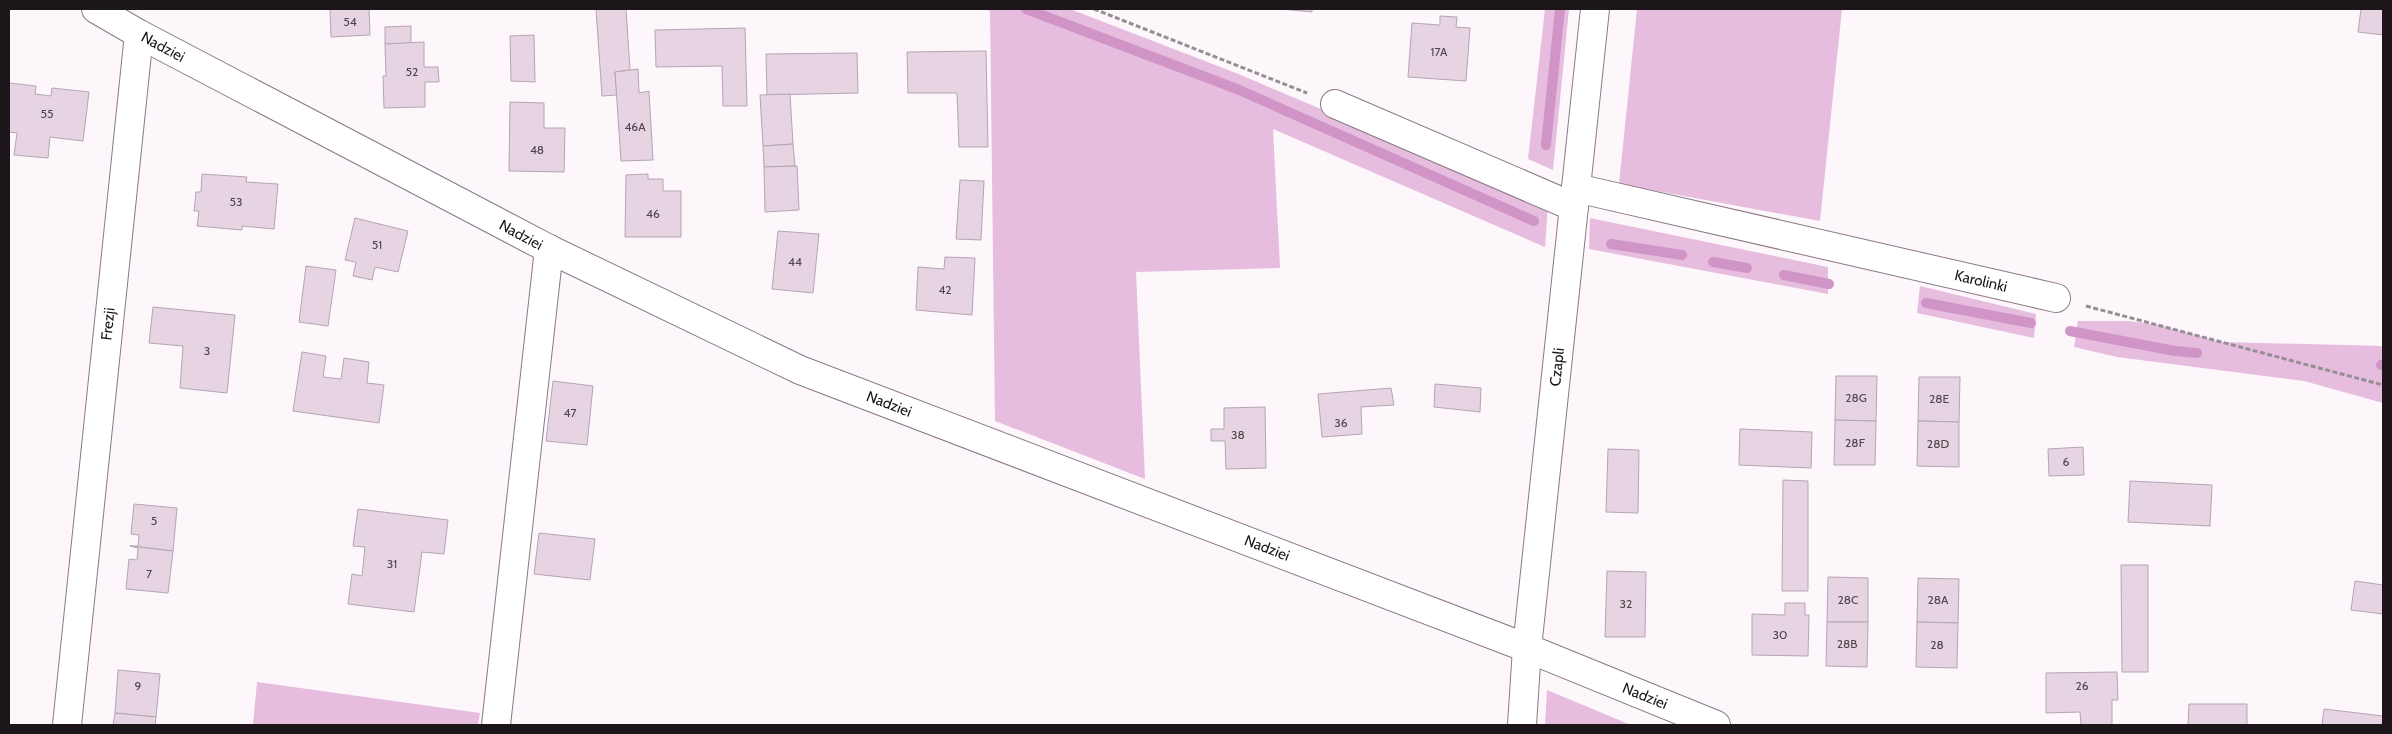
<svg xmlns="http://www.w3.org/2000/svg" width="2392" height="734" viewBox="0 0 2392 734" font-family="Cabin,sans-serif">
<rect width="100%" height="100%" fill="#fdf6fb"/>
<g fill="#e6bdde">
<polygon points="985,9 1070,9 1236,73 1548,205 1545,247 1273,129 1280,268 1136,272 1145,479 995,421 990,11"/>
<polygon points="1545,9 1569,9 1553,170 1528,159"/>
<polygon points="1637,9 1842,9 1820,221 1619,184"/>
<polygon points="1590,218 1828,267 1828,294 1589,249"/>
<polygon points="1920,286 2036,314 2034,338 1917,313"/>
<polygon points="2078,321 2129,321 2158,325 2221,342 2383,346 2383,403 2304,381 2117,357 2074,347"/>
<polygon points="257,682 480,713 478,725 253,725"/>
<polygon points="1547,690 1631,725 1545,725"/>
</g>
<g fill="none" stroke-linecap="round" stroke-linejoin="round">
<g stroke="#d095c6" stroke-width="10">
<polyline points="1026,9 1237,89 1534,221"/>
<polyline points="1546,145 1560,9"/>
<polyline points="1611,244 1682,255"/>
<polyline points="1713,262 1747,268"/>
<polyline points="1784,275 1829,284"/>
<polyline points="1926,303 2031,323"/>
<polyline points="2070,331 2175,351 2197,353"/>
<polyline points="2381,365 2383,365"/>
</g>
</g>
<g fill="#e6d4e2" stroke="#b5a5b2">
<polygon points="330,9 369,9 370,35 331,37"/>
<polygon points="596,9 626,9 630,70 615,72 617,95 602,96"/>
<polygon points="1281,9 1312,9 1312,12"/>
<polygon points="2361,9 2383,9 2383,35 2358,32"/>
<polygon points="1440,16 1457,17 1456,27 1470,28 1466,81 1408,77 1412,23 1440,25"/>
<polygon points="411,26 411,43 385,44 385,27"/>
<polygon points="745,28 747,106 723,106 722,66 656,67 655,30"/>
<polygon points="534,35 535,82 511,81 510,36"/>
<polygon points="424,42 424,67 438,67 439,82 425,82 425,107 384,108 383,76 386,76 385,44"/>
<polygon points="986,51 988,147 959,147 957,93 908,93 907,52"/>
<polygon points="857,53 858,93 767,95 766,54"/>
<polygon points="638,69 639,93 649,91 653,160 621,161 615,72"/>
<polygon points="9,83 36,86 35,94 51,96 52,88 89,92 83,141 50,137 48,158 14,155 17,133 9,132"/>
<polygon points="790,94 793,144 763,146 760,95"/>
<polygon points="510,102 544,103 544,128 565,128 564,172 509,171"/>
<polygon points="793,144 795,166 764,167 763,146"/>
<polygon points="795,166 797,166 799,210 765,212 764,167"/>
<polygon points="202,174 247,177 246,182 278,184 274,229 242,226 242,230 197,226 199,211 194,211 196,192 201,192"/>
<polygon points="648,174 648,179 663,179 663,191 681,191 681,237 625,237 626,175"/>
<polygon points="960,180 984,181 981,240 956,239"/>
<polygon points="355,218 408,231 398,272 375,267 372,280 353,276 356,262 345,260"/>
<polygon points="778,231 819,234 813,293 772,289"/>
<polygon points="945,257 975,258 972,315 916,310 918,267 944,269"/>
<polygon points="306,266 336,270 328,326 299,322"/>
<polygon points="153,307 235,315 227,393 180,388 183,346 149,343"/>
<polygon points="302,352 326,356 323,377 341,379 344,358 369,362 367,383 384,385 379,423 293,411"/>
<polygon points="1836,376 1877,376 1876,421 1835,420"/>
<polygon points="1919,377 1960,377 1959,422 1918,421"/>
<polygon points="553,381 593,386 587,445 546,441"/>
<polygon points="1435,384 1481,388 1480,412 1434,407"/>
<polygon points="1391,388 1394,405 1361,407 1362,434 1322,437 1318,394"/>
<polygon points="1265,407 1266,468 1226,469 1225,441 1211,441 1211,429 1224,429 1224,408"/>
<polygon points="1835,420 1876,421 1875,465 1834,465"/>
<polygon points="1918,421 1959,422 1959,467 1917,466"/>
<polygon points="1740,429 1812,432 1811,468 1739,465"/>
<polygon points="2083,447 2084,475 2049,476 2048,449"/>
<polygon points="1608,449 1639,450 1638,513 1606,512"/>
<polygon points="1783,480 1808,481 1808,591 1782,591"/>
<polygon points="2130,481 2212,485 2210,526 2128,522"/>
<polygon points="134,504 177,508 173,551 130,546 138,546 139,535 131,534"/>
<polygon points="358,509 448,520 444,554 422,552 414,612 348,604 352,574 362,576 365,547 353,546"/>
<polygon points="539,533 595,539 590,580 534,574"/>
<polygon points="130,546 173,551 168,593 126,589 129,559 137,560 138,548"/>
<polygon points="2121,565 2148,565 2148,672 2122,672"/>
<polygon points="1607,571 1646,572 1645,637 1605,637"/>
<polygon points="1828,577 1868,578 1868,622 1827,622"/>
<polygon points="1918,578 1959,579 1958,623 1917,622"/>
<polygon points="2355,581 2383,585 2383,614 2351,610"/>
<polygon points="1785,603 1805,603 1805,615 1809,615 1808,656 1752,655 1752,614 1785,615"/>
<polygon points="1827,622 1868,622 1867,667 1826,666"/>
<polygon points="1917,622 1958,623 1957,668 1916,667"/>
<polygon points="118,670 160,674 156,717 115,713"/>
<polygon points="2117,672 2118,700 2112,700 2112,725 2081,725 2080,712 2046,713 2046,673"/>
<polygon points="2189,704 2247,704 2247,725 2188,725"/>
<polygon points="2324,709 2383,716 2382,725 2322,725"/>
<polygon points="115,713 156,717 155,725 113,725"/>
</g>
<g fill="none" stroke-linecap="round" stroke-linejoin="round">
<g stroke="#897986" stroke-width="30">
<g id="minor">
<polyline points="96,9 139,34 549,249 800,370 1527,648 1716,725"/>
<polyline points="1335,104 1574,207"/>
<polyline points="1576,188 2056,298"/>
<polyline points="67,725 139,34"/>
<polyline points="496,725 549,249"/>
<polyline points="1522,725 1527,648 1595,9"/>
</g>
</g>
<g stroke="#958f93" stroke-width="3" stroke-dasharray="5 2.5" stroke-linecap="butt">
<polyline points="1094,9 1307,93"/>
<polyline points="2086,306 2383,385"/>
</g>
<use href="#minor" stroke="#fff" stroke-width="28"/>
</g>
<g text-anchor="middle" stroke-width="5" stroke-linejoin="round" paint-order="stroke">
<g font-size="12" fill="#4e464c">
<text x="350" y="26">54</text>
<text x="1439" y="56">17A</text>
<text x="412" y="76">52</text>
<text x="47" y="118">55</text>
<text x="635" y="131">46A</text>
<text x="537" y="154">48</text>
<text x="236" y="206">53</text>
<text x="653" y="218">46</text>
<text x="377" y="249">51</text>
<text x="795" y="266">44</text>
<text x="945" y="294">42</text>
<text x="207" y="355">3</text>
<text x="1856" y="402">28G</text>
<text x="1939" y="403">28E</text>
<text x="570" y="417">47</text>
<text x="1341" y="427">36</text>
<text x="1238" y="439">38</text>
<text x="1855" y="447">28F</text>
<text x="1938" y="448">28D</text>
<text x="2066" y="466">6</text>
<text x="154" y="525">5</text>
<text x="392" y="568">31</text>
<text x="149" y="578">7</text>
<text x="1848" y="604">28C</text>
<text x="1938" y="604">28A</text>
<text x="1626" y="608">32</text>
<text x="1780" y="639">30</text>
<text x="1847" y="648">28B</text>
<text x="1937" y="649">28</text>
<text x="138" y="690">9</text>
<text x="2082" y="690">26</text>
</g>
<g font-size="15" fill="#1c161a" stroke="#fff">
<text transform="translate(163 47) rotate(28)" y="5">Nadziei</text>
<text transform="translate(521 235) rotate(28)" y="5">Nadziei</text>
<text transform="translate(1981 281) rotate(13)" y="5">Karolinki</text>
<text transform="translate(108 324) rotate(-84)" y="5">Frezji</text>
<text transform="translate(1557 367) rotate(-84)" y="5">Czapli</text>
<text transform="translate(889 404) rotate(21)" y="5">Nadziei</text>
<text transform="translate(1267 548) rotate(21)" y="5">Nadziei</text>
<text transform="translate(1645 696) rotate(22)" y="5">Nadziei</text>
</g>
</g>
<rect width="2392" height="734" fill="none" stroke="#1c161a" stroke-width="20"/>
</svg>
